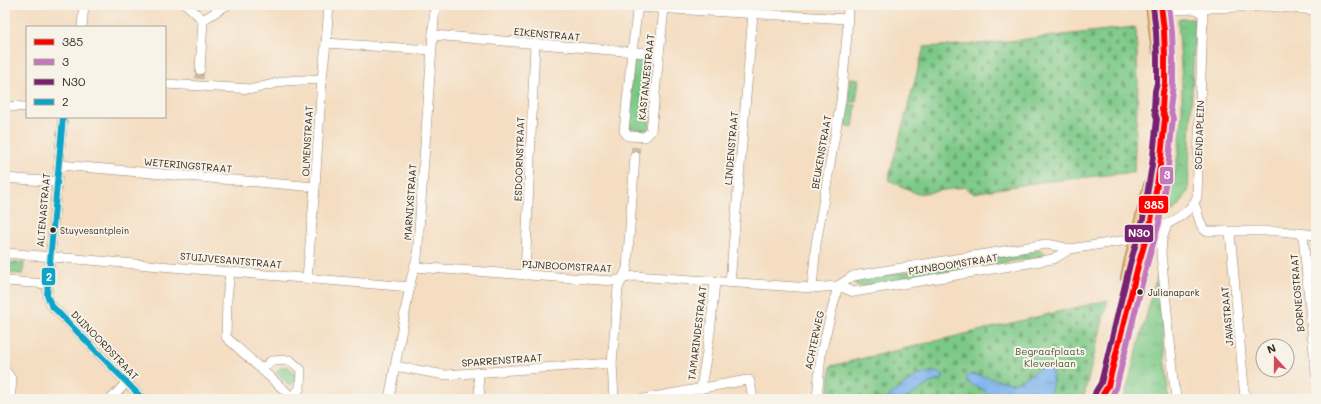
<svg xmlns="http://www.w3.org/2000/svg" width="1321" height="404" viewBox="0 0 1321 404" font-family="Mali,sans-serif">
<defs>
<pattern id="grass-tufts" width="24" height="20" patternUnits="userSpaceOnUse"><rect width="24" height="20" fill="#7cc987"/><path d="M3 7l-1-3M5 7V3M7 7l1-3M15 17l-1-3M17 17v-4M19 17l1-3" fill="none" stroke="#67a36e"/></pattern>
<pattern id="cemetery-stones" width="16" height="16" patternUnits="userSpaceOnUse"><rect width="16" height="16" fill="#7cc987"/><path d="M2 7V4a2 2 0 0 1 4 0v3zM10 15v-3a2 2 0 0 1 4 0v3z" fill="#67a36e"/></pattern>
<pattern id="park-crowns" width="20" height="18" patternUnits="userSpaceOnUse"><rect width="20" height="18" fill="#7cc987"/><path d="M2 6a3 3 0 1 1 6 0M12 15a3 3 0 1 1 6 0" fill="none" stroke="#67a36e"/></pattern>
<pattern id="water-ripples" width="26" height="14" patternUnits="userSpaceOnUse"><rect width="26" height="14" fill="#81b5ee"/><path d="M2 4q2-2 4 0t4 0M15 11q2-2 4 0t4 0" fill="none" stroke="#6b93c0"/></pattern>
</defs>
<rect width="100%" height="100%" fill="#f7f3e8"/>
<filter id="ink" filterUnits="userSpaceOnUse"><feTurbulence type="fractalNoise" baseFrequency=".025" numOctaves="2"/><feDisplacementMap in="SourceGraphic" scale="8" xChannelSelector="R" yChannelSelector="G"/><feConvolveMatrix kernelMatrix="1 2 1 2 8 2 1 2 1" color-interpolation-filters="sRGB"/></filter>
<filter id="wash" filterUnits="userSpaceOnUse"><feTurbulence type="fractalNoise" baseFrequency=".012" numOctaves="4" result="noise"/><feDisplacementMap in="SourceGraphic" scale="16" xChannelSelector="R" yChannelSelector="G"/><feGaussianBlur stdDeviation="0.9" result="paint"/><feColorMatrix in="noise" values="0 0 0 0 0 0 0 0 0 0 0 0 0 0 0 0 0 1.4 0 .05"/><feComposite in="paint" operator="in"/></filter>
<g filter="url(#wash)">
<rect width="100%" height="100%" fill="#f4ddc1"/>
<g fill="url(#grass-tufts)" stroke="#5c7a52">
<path d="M 1178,19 L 1195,19 L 1188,192 L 1179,206 L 1166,215 C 1173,184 1180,151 1182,118 C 1183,85 1180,52 1178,19 Z"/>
<polygon points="634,60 655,62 649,130 627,128"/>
<polygon points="850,78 859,79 856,102 848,101"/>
<polygon points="848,104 856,105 853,127 845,126"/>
<polygon points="1042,250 1044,252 1045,256 857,287 855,284 856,280"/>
<polygon points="1158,272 1169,399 1124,399"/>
</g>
<g fill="url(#cemetery-stones)" stroke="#5c7a52">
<polygon points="1134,27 1136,29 1138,81 1134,172 1033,183 973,193 965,187 917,194 910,190 888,180 924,47 992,43"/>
<polygon points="1108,300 1083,399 828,399 831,366"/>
</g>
<g fill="url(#park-crowns)" stroke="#5c7a52">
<polygon points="5,262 24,263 23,274 5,273"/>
<polygon points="287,366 296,374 296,380 290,386 276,372 280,368"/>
</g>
<g fill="url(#water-ripples)" stroke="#5e7086">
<path d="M 1048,365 C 1055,371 1054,388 1048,395 C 1048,396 1044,398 1043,399 L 997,399 L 980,388 L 972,385 L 967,382 L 967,376 L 972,374 L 1011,383 C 1029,381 1032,369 1048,365 Z"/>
<polygon points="934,372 943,374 943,379 930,383 905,399 887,399 891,394 918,375"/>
</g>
</g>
<g filter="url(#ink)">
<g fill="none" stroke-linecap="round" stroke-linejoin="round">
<g stroke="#cfb9a0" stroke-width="9" stroke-dasharray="9 4.5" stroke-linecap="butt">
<polyline points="199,79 200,70"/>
<polyline points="635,156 636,145"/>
</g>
<g stroke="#988470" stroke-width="10">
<g id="minor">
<polyline points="187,5 203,20"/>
<polyline points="638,5 632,52 624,131 628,136 645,137 651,131 664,8"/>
<polyline points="637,7 848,19"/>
<polyline points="1156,11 1195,9 1200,11 1211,8 1267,6 1316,10"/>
<polyline points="203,20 227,5"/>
<polyline points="82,27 84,5"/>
<polyline points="433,35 659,54"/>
<polyline points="326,43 431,50"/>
<polyline points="200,70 203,20"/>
<polyline points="165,84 253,89 285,81 322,79"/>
<polyline points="5,106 27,107"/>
<polyline points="63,117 47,295 51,305 143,399"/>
<polyline points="59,165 315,187"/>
<polyline points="5,178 57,182"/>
<path d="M 1194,204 C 1199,212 1198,226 1206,231 L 1280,231 L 1316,235"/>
<polyline points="1167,224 1162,240 1161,254 1176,399"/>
<polyline points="1230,232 1245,399"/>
<polyline points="1303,234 1316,374"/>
<path d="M 1145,235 C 1162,226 1190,216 1197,197 L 1203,16 L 1200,11"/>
<polyline points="5,253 410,287"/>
<polyline points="414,267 614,281 634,276 812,288 838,286 854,292 1053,259 1070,249 1128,240 1136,240"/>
<polyline points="230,272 227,299 226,337 294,399"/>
<polyline points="525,275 535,44"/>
<polyline points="307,278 315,187 322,79 326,43 329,5"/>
<polyline points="5,281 48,284"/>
<polyline points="730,283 753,14"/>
<polyline points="838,286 853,276 1046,244 1058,246 1070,249"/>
<polyline points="812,288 816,244 841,101 847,35 848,5"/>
<polyline points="395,366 445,375 612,363"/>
<polyline points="262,369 271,361 290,360 301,370 300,388 292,398"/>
<polyline points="5,370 12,380 10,399"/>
<polyline points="478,372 480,399"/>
<polyline points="701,388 710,333 715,282"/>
<polyline points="111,399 126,383"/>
<polyline points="389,399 411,280 417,258 435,5"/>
<polyline points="614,399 612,363 618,288 627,269 635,156"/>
<polyline points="643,399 747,380 749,380 750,382 753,399"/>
<polyline points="817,399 821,353 838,286"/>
</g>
</g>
<g stroke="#988470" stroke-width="14">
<g id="major">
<polyline points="1152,5 1158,51"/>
<polyline points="1127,278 1130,264 1150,185"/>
<polyline points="1103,394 1108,386 1138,266 1151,221 1160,166 1165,118 1162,109 1163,92 1165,84 1165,58 1164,31 1161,5"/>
</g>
</g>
<use href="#minor" stroke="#fff" stroke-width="9"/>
<use href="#major" stroke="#f8bf6c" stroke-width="12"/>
<g stroke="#f7f3e8" stroke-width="9">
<polyline id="bus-1" points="1102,399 1103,394 1108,386 1138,266 1151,221 1160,166 1165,118 1162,109 1163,92 1165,84 1165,58 1164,31 1161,5"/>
</g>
<g stroke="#f7f3e8" stroke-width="9">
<polyline id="bus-2" points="1110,399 1116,388 1146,268 1159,223 1168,167 1173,118 1170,108 1173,84 1173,58 1172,31 1169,5"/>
</g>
<g stroke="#f7f3e8" stroke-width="9">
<polyline id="bus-3" points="1094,397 1096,391 1101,383 1130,264 1143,219 1152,165 1157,119 1154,109 1155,91 1157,83 1157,58 1156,32 1153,6"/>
</g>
<g stroke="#f7f3e8" stroke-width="9">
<polyline id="bus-4" points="63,117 47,295 51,305 143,399"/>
</g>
<use href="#bus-1" stroke="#f00" stroke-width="6"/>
<use href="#bus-2" stroke="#c478bc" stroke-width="6"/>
<use href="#bus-3" stroke="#77216f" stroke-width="6"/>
<use href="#bus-4" stroke="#0fa4c7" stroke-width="6"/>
</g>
</g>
<g fill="#3b2a1e" stroke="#f7f3e8" stroke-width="1.5">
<circle cx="53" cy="230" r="3.5"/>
<circle cx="1140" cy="292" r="3.5"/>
</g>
<g text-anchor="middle" stroke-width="4" stroke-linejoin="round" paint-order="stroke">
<g font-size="9" fill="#3b2a1e" stroke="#f7f3e8" text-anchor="start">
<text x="60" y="234">Stuyvesantplein</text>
<text x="1148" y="296">Julianapark</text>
</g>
<g font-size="10" fill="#3b2a1e" stroke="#f7f3e8">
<text transform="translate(547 34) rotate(5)" y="4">EIKENSTRAAT</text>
<text transform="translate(646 77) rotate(-84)" y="4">KASTANJESTRAAT</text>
<text transform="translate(1199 135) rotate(-88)" y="4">SOENDAPLEIN</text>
<text transform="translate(307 141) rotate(-87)" y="4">OLMENSTRAAT</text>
<text transform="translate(731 148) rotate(-85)" y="4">LINDENSTRAAT</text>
<text transform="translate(821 152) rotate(-80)" y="4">BEUKENSTRAAT</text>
<text transform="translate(519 159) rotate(-88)" y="4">ESDOORNSTRAAT</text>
<text transform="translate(188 165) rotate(5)" y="4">WETERINGSTRAAT</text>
<text transform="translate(410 202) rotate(-86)" y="4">MARNIXSTRAAT</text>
<text transform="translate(43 210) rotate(-85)" y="4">ALTENASTRAAT</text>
<text transform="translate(231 260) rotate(5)" y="4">STUIJVESANTSTRAAT</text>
<text transform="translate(953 264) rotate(-9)" y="4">PIJNBOOMSTRAAT</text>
<text transform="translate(567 266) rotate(3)" y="4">PIJNBOOMSTRAAT</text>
<text transform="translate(1297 293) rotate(-95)" y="4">BORNEOSTRAAT</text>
<text transform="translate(1227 316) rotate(-95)" y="4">JAVASTRAAT</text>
<text transform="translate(697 333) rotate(-83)" y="4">TAMARINDESTRAAT</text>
<text transform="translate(814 340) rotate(-78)" y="4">ACHTERWEG</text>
<text transform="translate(105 345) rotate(46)" y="4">DUINOORDSTRAAT</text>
<text transform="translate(502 360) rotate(-4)" y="4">SPARRENSTRAAT</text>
</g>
<g font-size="10" fill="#4e5a3e" stroke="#f7f3e8">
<text x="1050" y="355">Begraafplaats<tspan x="1050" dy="12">Kleverlaan</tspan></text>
</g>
</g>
<g stroke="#f7f3e8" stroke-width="1.5">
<rect x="1159" y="166" width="15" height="19" rx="4" fill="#c478bc"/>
<rect x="1138" y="195" width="31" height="19" rx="4" fill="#f00"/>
<rect x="1124" y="224" width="30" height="19" rx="4" fill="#77216f"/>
<rect x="41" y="267" width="15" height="19" rx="4" fill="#0fa4c7"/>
</g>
<g font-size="11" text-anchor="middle" font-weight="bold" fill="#fff">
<text x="1167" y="179">3</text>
<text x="1154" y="209">385</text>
<text x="1139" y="237">N30</text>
<text x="49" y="281">2</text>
</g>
<rect width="1321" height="404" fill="none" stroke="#f7f3e8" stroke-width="20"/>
<rect x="26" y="26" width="140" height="92" fill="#f7f3e8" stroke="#aca397"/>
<rect x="34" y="39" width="20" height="6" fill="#ff0000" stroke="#aca397"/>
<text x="62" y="46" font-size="12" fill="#3b2a1e">385</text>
<rect x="34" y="59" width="20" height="6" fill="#c478bc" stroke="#aca397"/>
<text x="62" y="66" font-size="12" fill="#3b2a1e">3</text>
<rect x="34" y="79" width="20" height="6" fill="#77216f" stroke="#aca397"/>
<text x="62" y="86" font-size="12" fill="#3b2a1e">N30</text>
<rect x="34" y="99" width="20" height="6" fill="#0fa4c7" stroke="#aca397"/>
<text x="62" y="106" font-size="12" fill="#3b2a1e">2</text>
<g transform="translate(1275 358) rotate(339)"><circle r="19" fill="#f7f3e8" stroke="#aca397"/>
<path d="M0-3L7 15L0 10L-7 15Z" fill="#d1495b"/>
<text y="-6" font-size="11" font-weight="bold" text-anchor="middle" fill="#3b2a1e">N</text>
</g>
</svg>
